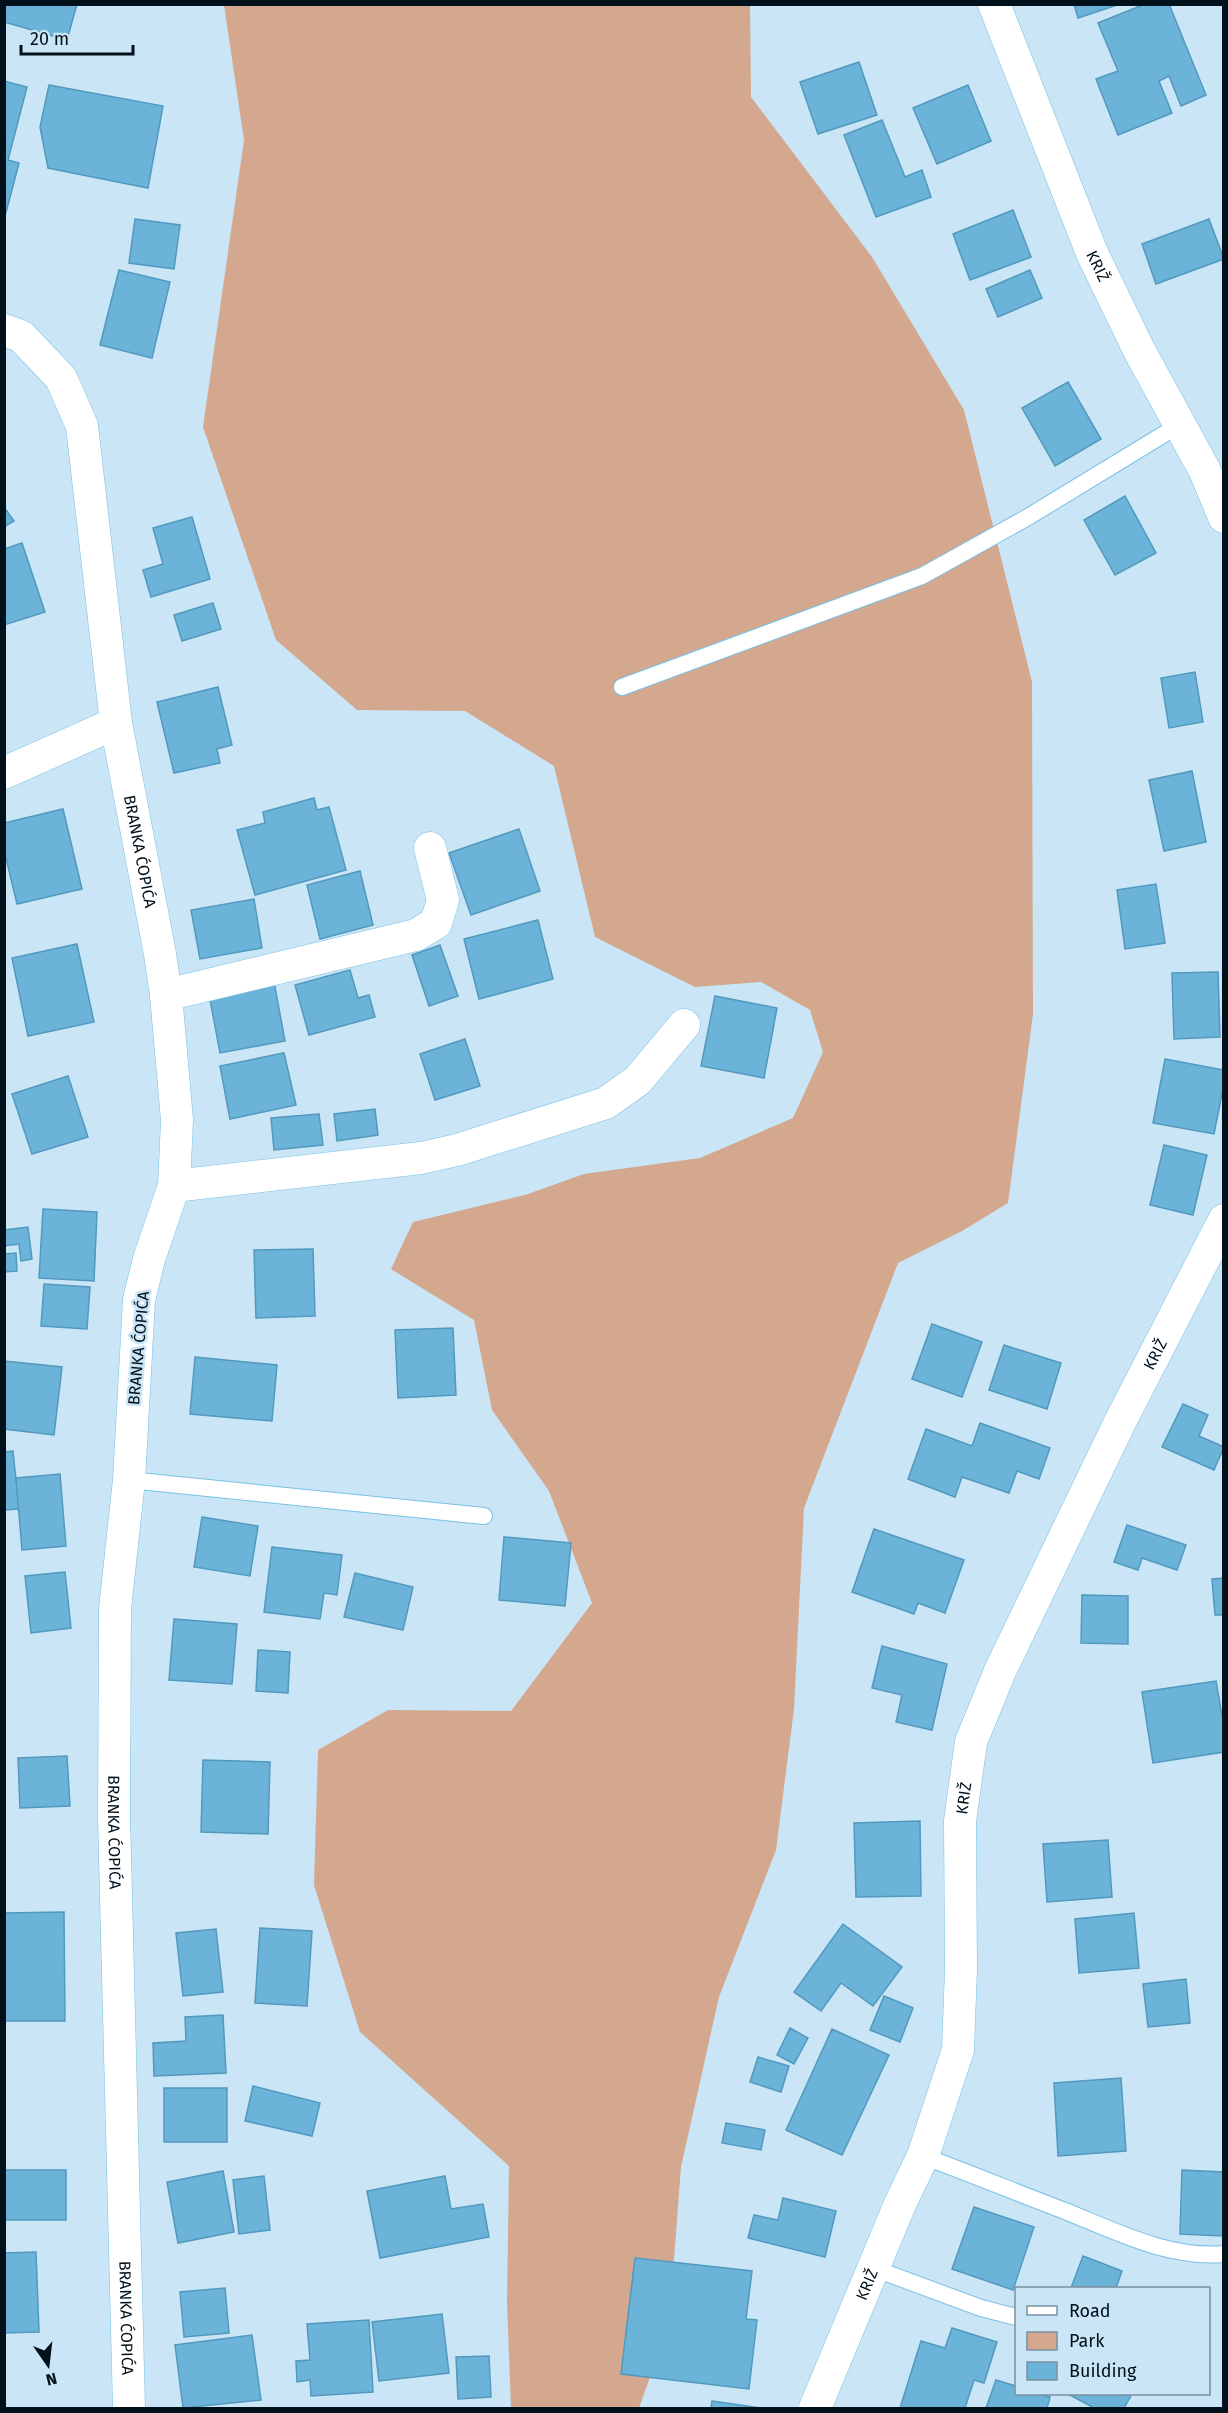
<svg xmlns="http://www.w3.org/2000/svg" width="1228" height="2413" viewBox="0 0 1228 2413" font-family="'Fira Sans',sans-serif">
<rect width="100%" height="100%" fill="#cae5f5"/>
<polygon fill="#d4a88e" points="224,5 750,5 751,97 872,257 964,410 1032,682 1033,1014 1008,1203 962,1231 898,1263 804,1508 794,1709 776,1850 719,1997 681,2167 669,2324 639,2408 511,2408 507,2303 509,2166 360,2032 314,1885 318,1750 388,1710 511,1711 592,1603 549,1491 492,1410 474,1320 391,1269 413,1222 525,1195 584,1174 700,1158 793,1118 823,1052 810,1010 761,982 695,987 595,937 554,766 465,711 357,710 276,640 203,427 244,140"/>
<g fill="#6cb3d9" stroke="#5199be" stroke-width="1.5">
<polygon points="5,4 77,4 67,40 4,22"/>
<polygon points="1074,4 1120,4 1078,18"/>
<polygon points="1145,4 1169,4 1206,95 1181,106 1169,76 1159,81 1172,113 1118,135 1096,79 1118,71 1098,23"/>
<polygon points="859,62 877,115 818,134 800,82"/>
<polygon points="4,81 27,87 8,160 19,163 4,220"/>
<polygon points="49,85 163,106 148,188 48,168 40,127"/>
<polygon points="968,85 991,141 937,164 913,108"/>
<polygon points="882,120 905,177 922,170 931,197 876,217 844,135"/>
<polygon points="1013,210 1031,257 970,280 953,234"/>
<polygon points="135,219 180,225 174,269 129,263"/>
<polygon points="1209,219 1224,259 1156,284 1142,244"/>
<polygon points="119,270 170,282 152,358 100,345"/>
<polygon points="1030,270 1042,298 998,317 986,289"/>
<polygon points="1068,382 1101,439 1055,466 1022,408"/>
<polygon points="1125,496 1156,553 1115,575 1084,520"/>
<polygon points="4,507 14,521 4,527"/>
<polygon points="192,517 210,579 151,597 143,570 163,564 153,528"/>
<polygon points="22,543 45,612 4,625 4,549"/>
<polygon points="213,603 221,629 182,641 174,615"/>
<polygon points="1195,672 1203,722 1169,728 1161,678"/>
<polygon points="218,687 232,745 217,749 220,763 174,773 157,702"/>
<polygon points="1192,771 1206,842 1164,851 1149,780"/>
<polygon points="314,798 317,810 329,807 346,870 255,895 237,830 265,823 263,812"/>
<polygon points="63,809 82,889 17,904 4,850 4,823"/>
<polygon points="519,829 540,891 471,915 449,853"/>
<polygon points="360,871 373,925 320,939 307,885"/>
<polygon points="1156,884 1165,943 1125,949 1117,890"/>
<polygon points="254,899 262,948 200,959 191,910"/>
<polygon points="538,920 553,979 479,999 464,939"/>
<polygon points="77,944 94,1022 28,1036 12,958"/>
<polygon points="440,945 458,996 429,1006 412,955"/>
<polygon points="350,970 358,998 369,995 375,1017 309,1035 295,985"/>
<polygon points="1218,972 1220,1037 1174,1039 1172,973"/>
<polygon points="274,982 285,1041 220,1053 209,994"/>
<polygon points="715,996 777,1008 764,1078 701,1066"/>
<polygon points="465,1039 480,1086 435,1100 420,1054"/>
<polygon points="284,1053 296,1105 230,1119 220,1066"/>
<polygon points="1165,1059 1224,1070 1224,1084 1214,1134 1153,1123"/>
<polygon points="68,1076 88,1137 32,1154 12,1094"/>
<polygon points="375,1109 378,1135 337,1141 334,1114"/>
<polygon points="319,1114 323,1145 274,1150 271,1118"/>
<polygon points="1164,1145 1207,1155 1193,1215 1150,1205"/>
<polygon points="43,1209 97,1212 94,1281 39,1278"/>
<polygon points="28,1227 32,1259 21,1261 19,1244 4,1246 4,1230"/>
<polygon points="313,1249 315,1316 256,1318 254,1250"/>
<polygon points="16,1253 17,1271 4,1272 4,1254"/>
<polygon points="44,1284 90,1287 87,1329 41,1326"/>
<polygon points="932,1324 982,1342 962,1397 912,1379"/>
<polygon points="453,1328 456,1395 398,1398 395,1330"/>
<polygon points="1004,1345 1061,1363 1047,1409 989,1390"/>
<polygon points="195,1357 277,1365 272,1421 190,1414"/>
<polygon points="4,1361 62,1367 54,1435 4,1429"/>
<polygon points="1183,1404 1208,1415 1199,1436 1224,1447 1214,1470 1162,1447"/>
<polygon points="980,1423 1050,1448 1039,1479 1017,1471 1009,1493 962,1477 955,1497 908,1479 926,1429 972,1446"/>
<polygon points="13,1451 19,1509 4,1510 4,1452"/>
<polygon points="60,1474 66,1546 22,1550 16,1478"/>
<polygon points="202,1517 258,1526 250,1576 194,1567"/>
<polygon points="1127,1525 1186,1545 1177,1570 1142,1558 1138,1570 1114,1562"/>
<polygon points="874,1529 964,1560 945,1613 918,1603 914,1614 852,1592"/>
<polygon points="504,1537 571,1543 565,1606 499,1600"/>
<polygon points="272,1547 342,1555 337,1595 324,1593 320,1619 264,1612"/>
<polygon points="65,1572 71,1628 31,1633 25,1576"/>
<polygon points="355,1573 413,1587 403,1630 344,1617"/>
<polygon points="1224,1578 1224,1615 1215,1615 1212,1579"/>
<polygon points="1082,1595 1128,1596 1128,1644 1081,1643"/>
<polygon points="174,1619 237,1624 232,1684 169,1680"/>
<polygon points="882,1646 947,1664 932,1730 896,1722 902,1695 872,1688"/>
<polygon points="258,1650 290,1652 288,1693 256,1691"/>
<polygon points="1216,1681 1224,1727 1224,1752 1153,1763 1142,1692"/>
<polygon points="67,1756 70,1806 20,1808 18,1758"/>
<polygon points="203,1760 270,1762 268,1834 201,1832"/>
<polygon points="920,1821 921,1896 856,1897 854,1823"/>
<polygon points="1108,1840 1112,1897 1047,1902 1043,1844"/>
<polygon points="64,1912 65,2021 4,2021 4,1913"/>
<polygon points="1134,1913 1139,1968 1079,1973 1075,1919"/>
<polygon points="843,1924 902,1967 873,2006 841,1983 821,2011 794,1992"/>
<polygon points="260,1928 312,1931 307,2006 255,2003"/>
<polygon points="216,1929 223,1992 183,1996 176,1933"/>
<polygon points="1186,1979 1190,2023 1148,2027 1143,1984"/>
<polygon points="884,1996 913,2008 900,2042 870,2030"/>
<polygon points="223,2015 226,2073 154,2076 153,2043 186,2041 185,2017"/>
<polygon points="790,2028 808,2038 794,2064 777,2055"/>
<polygon points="832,2029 889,2055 842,2155 786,2130"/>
<polygon points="758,2057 789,2066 781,2092 750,2082"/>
<polygon points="1121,2078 1126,2151 1058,2156 1054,2083"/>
<polygon points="253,2086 320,2103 312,2136 245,2121"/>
<rect x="164" y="2088" width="63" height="54"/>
<polygon points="726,2123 765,2130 761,2150 722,2143"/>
<rect x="4" y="2170" width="62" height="50"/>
<polygon points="1182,2170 1224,2172 1224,2236 1180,2234"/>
<polygon points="223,2171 234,2232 178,2243 167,2182"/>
<polygon points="264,2176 270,2230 239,2234 233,2180"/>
<polygon points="445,2176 451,2209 483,2204 489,2237 380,2258 367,2191"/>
<polygon points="783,2198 836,2211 825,2257 748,2238 754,2215 778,2220"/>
<polygon points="974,2207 1034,2227 1013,2290 952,2269"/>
<polygon points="36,2252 39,2332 4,2333 4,2253"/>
<polygon points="1083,2256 1122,2271 1116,2288 1071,2288"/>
<polygon points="635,2258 752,2271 746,2319 757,2320 749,2389 621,2374"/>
<polygon points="225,2288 229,2333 184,2337 180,2292"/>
<polygon points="442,2314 449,2373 379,2381 372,2322"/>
<polygon points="369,2320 373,2392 311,2396 310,2380 297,2382 296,2361 310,2360 307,2324"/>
<polygon points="952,2328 997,2342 984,2383 974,2380 965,2408 900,2408 921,2341 945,2348"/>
<polygon points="252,2335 261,2400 183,2408 175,2345"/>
<polygon points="489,2356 491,2397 458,2399 456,2357"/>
<polygon points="996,2380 1016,2386 1016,2394 1038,2394 1050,2397 1047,2408 986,2408"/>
<polygon points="1068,2394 1132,2394 1124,2408 1094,2408"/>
<polygon points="712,2401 761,2408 711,2408"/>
</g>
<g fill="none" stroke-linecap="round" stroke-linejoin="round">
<g stroke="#79c1e7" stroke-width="18">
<g id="service">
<polyline points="622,687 922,576 1028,517 1179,425"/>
<polyline points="129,1480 484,1516"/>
<path d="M 923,2156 C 971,2174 1018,2193 1065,2211 C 1115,2231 1169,2259 1224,2254"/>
<polyline points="873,2268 981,2308 1016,2317"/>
</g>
</g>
<g stroke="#79c1e7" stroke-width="33">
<g id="minor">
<path id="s1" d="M 994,4 L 1092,253 L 1139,350 L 1205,471 L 1224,517"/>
<path id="s2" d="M 4,330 L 21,336 L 61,378 L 82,426 L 116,723 L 160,954 L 166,995 L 177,1120 L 174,1186 L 149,1259 L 139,1300 L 129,1480 L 115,1609 L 114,1817 L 129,2408"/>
<polyline points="4,773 116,723"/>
<polyline points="166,995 416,935 436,923 443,900 430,848"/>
<polyline points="174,1186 421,1158 457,1150 606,1103 638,1080 684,1025"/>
<path id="s3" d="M 815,2408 L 900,2204 L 923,2156 L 958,2050 L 961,1969 L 960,1821 L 971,1742 L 1000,1671 L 1120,1422 L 1224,1220"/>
</g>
</g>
<use href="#service" stroke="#fff" stroke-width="16"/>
<use href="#minor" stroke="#fff" stroke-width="32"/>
</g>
<g text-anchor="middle" stroke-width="5" stroke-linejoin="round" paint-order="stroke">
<g font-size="16" fill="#00111b" stroke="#cae5f5">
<text dy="6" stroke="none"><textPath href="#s1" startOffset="282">KRIŽ</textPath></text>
<text dy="6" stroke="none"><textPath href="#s2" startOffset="558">BRANKA ĆOPIĆA</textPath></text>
<text transform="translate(138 1348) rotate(-85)" y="6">BRANKA ĆOPIĆA</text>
<text dy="6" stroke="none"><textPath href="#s3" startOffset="1124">KRIŽ</textPath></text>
<text dy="6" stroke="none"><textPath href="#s3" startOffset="638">KRIŽ</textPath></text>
<text dy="6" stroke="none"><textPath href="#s2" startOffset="1548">BRANKA ĆOPIĆA</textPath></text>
<text dy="6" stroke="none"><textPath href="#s3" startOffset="134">KRIŽ</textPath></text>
<text dy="6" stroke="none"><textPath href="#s2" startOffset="2034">BRANKA ĆOPIĆA</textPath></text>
</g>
</g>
<rect width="1228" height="2413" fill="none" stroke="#00111b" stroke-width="12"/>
<rect x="1015" y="2287" width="195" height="108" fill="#cae5f5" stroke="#79909e" stroke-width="1.5"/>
<rect x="1027" y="2306" width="30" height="9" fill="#ffffff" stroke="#79909e" stroke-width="1.5"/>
<text x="1069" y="2317" font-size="18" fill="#00111b">Road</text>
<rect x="1027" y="2332" width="30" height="18" fill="#d4a88e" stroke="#79909e" stroke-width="1.5"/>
<text x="1069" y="2347" font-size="18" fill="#00111b">Park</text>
<rect x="1027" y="2362" width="30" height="18" fill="#6cb3d9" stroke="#79909e" stroke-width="1.5"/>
<text x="1069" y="2377" font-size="18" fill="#00111b">Building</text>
<g transform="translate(48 2365) rotate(166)" stroke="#cae5f5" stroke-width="4.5" paint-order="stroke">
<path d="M0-4.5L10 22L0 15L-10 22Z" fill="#00111b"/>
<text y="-9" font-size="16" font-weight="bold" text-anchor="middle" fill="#00111b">N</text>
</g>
<path d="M21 45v9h112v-9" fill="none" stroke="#00111b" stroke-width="3"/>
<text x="30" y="45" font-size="18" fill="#00111b" stroke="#cae5f5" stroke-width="4.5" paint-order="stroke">20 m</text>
</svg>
